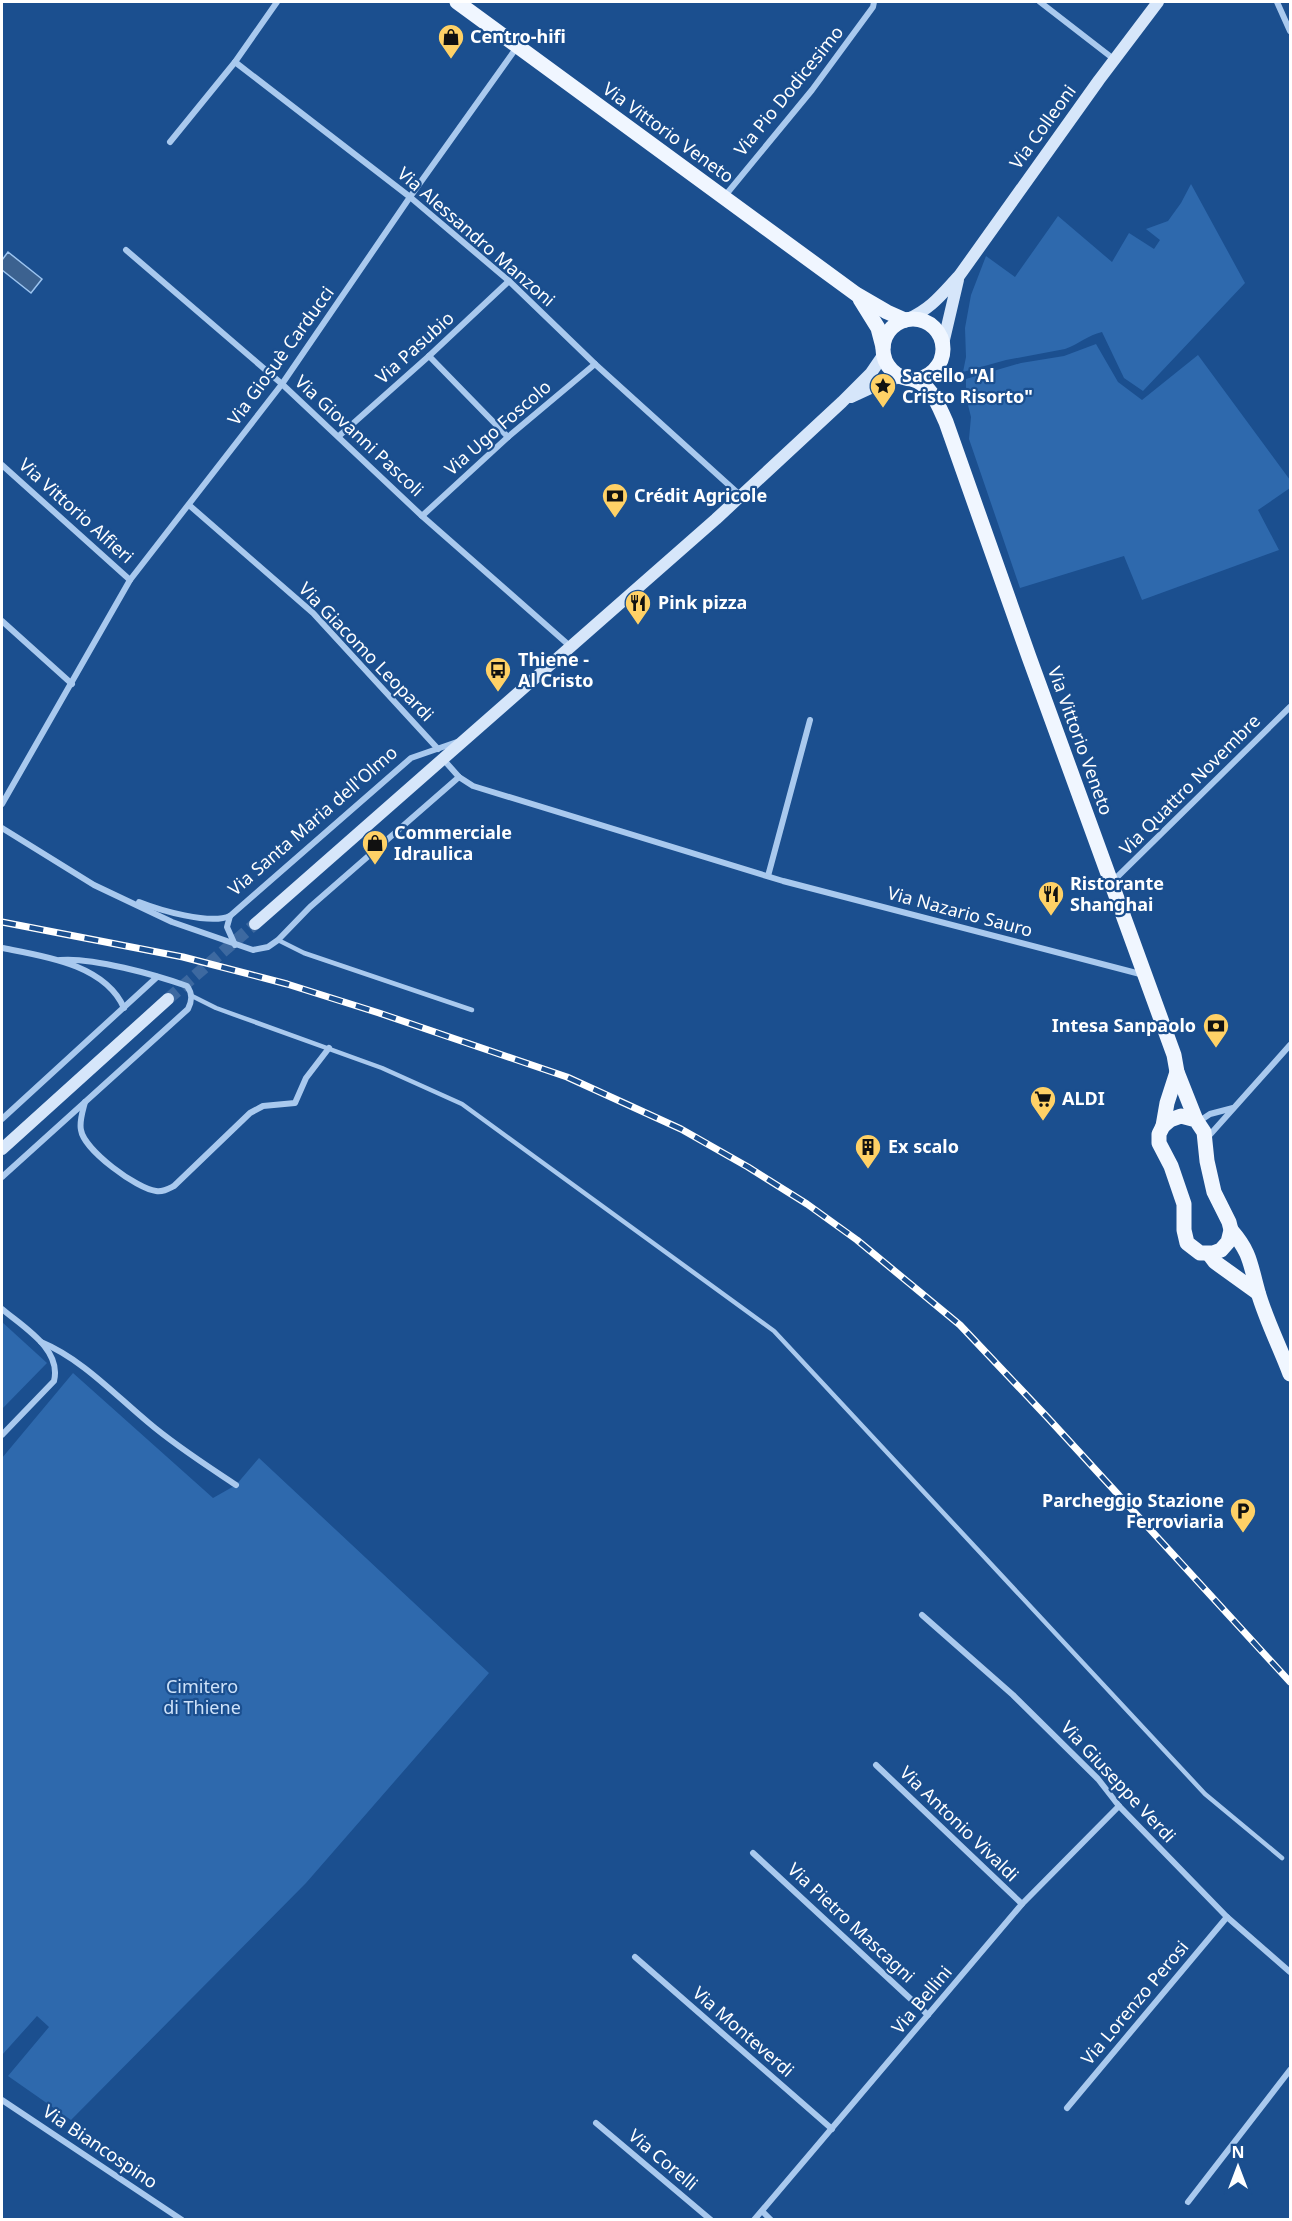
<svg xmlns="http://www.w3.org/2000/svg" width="1292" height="2221" viewBox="0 0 1292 2221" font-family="'Noto Sans',sans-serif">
<rect width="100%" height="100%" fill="#1b4f8f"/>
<g fill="#2e69ad">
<path d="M 1191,184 L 1245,283 L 1143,391 L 1124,378 L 1102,332 C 1088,335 1079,344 1065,349 L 1006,360 L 963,372 L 966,357 L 965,328 L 971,295 L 986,256 L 1015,277 L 1058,216 L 1112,262 L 1129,233 L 1154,249 L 1160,240 L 1146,229 L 1168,221 L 1181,203 Z"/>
<polygon points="1096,344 1118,382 1142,400 1198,355 1290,480 1290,488 1258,510 1279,550 1142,600 1124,556 1020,588 969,439 971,417 966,397 966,379 1021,363 1064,356"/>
<polygon points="2,1322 47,1363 2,1409"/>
<polygon points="73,1373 213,1498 236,1485 259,1458 489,1673 306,1883 71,2120 8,2076 49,2027 37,2016 2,2055 2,1458"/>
</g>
<polygon fill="#3c6290" stroke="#9cc4f0" stroke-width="1.5" points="8,252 42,279 31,293 2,270 2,260"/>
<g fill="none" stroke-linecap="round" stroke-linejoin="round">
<polyline stroke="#3d69a0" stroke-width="12" stroke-dasharray="12 6" stroke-linecap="butt" points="168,999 255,924"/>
<g stroke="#a9c9ee" stroke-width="4.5">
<polyline points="278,940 304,953 472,1010"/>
<polyline points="192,996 216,1008 382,1068 462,1104 774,1331 1205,1794 1282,1858"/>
</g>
<g stroke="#a9c9ee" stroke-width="6">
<polyline points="1040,2 1115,60"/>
<polyline points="1277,2 1290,31"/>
<polyline points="235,62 410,197 509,281 595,364 741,496"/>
<polyline points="170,142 235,62 277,2"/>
<polyline points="724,197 812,90 873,7 874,2"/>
<polyline points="126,250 282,384 422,516 571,647"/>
<polyline points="429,356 508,437"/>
<polyline points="339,436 429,356 509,281"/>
<polyline points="2,465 130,580"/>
<polyline points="189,505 313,613 438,749"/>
<polyline points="422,516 508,437 595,364"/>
<polyline points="2,621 72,684"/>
<polyline points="443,759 459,777 473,786 783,881 1144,975"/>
<polyline points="2,804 130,580 282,384 410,197 517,47"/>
<polyline points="2,828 94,885 172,922 253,950 268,947 278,940 310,907 459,777"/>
<polyline points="768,876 810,720"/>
<polyline points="1111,883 1290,707"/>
<path d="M 139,902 C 159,910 210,925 230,916 L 411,758 L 457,742"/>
<polyline points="230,916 227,927 235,945"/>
<path d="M 2,948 C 43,956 105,964 124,1008"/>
<path d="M 85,1102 C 83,1110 79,1122 81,1130 C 84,1150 137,1189 156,1191 C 163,1192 168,1189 174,1186 L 250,1113 L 263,1106 L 295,1103 L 306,1078 L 329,1048"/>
<polyline points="2,1119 157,977"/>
<polyline points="1198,1122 1210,1114 1233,1108"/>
<polyline points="1207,1138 1290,1045"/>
<path d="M 2,1177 L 188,1009 C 192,1001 193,994 187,986 C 156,975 92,957 60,960"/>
<path d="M 2,1309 C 23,1327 62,1349 54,1381 L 2,1435"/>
<path d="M 41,1342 C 82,1359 115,1395 149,1423 C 176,1446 206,1465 236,1485"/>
<polyline points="922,1615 1013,1695 1098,1779 1119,1806 1227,1917 1290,1972"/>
<polyline points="876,1765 1022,1904"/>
<polyline points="753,1853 928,2015"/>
<polyline points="635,1957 832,2129"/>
<polyline points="2,2100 182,2220"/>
<polyline points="1067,2108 1227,1917"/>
<polyline points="596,2123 711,2220"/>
<polyline points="1188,2202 1290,2070"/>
<polyline points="762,2211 771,2220"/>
<polyline points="754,2220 1022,1904 1119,1806"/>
</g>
<g stroke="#d6e6fa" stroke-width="12">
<path d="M 908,319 C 932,308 941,295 959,276 L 1099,80 L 1158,2"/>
<polyline points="943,344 958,280"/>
<polyline points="851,397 890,379 904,377"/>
<polyline points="255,924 716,519 842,402 871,373 884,354"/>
<polyline points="2,1149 168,999"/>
</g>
<g stroke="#f0f6ff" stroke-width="15">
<polyline points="457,2 856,294 887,312 905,320"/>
<polyline points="860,299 878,328 883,347"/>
<circle cx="913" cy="349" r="30"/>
<path d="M 912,379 C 932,385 938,405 946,422 L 1029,657 L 1174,1055 L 1177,1072 L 1196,1120"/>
<polygon points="1181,1116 1196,1120 1204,1132 1207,1161 1214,1192 1229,1222 1231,1230 1228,1242 1221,1250 1213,1253 1200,1253 1187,1243 1184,1230 1184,1204 1171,1166 1159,1143 1159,1134 1163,1126 1170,1120"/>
<polyline points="1163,1126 1167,1103 1177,1072"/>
<path d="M 1231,1230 C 1251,1253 1250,1264 1258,1292 C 1266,1320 1280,1347 1290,1374"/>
<polyline points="1209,1254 1215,1262 1258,1293"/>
</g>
<g stroke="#fff" stroke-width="7">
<polyline id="rail" points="2,922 183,957 287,984 379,1013 567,1077 681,1129 748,1167 807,1204 857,1240 960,1325 1048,1418 1290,1682"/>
</g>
<use href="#rail" stroke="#1b4f8f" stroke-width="4.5" stroke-dasharray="14" stroke-linecap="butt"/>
</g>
<defs>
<g id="shop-pin" transform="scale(1.35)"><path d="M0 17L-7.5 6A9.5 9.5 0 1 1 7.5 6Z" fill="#ffd166" stroke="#1b4f8f"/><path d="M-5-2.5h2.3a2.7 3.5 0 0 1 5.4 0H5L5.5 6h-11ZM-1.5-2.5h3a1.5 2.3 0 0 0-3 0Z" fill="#111"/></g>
<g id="sight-pin" transform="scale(1.35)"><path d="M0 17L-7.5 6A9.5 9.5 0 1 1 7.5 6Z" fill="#ffd166" stroke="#1b4f8f"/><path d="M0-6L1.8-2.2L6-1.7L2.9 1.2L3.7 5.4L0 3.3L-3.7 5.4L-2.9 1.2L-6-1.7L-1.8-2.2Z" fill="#111"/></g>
<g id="bank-pin" transform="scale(1.35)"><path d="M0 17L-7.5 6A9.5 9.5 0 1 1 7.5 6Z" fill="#ffd166" stroke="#1b4f8f"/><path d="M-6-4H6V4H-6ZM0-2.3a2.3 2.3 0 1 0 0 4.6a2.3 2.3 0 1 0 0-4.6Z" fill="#111"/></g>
<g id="restaurant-pin" transform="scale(1.35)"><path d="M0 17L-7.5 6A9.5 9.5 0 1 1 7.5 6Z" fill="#ffd166" stroke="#1b4f8f"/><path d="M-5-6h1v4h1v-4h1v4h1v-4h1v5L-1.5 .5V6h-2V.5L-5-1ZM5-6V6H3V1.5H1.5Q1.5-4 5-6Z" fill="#111"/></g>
<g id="bus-pin" transform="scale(1.35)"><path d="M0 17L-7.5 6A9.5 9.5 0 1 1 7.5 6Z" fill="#ffd166" stroke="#1b4f8f"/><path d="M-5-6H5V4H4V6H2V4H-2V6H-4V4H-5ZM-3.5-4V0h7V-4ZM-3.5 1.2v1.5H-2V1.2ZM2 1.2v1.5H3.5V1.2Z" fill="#111"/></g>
<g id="supermarket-pin" transform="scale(1.35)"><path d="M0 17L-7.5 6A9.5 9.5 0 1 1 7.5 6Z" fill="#ffd166" stroke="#1b4f8f"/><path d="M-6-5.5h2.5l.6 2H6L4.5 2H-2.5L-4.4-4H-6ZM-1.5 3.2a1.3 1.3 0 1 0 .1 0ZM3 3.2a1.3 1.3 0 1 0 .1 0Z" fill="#111"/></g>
<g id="building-pin" transform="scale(1.35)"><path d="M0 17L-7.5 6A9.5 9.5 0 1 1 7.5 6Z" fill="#ffd166" stroke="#1b4f8f"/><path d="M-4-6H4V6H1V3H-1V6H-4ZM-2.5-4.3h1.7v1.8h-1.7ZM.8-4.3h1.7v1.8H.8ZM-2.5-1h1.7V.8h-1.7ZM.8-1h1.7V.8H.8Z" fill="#111"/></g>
<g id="parking-pin" transform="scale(1.35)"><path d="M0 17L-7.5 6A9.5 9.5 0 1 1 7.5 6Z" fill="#ffd166" stroke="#1b4f8f"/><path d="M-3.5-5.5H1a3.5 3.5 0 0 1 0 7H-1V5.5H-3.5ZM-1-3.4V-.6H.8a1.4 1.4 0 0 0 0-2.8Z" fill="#111"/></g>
</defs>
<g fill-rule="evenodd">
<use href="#shop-pin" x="451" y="37"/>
<use href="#sight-pin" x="883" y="386"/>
<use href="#bank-pin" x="615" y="496"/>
<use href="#restaurant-pin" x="638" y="603"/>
<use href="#bus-pin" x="498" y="670"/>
<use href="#shop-pin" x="375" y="843"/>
<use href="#restaurant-pin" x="1051" y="894"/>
<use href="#bank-pin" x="1216" y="1026"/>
<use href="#supermarket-pin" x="1043" y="1099"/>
<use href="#building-pin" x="868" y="1147"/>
<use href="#parking-pin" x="1243" y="1511"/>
</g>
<g text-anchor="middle" stroke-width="4.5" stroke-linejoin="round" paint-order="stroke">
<g font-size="18" font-weight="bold" fill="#fff" stroke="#1b4f8f" text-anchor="start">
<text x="470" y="43">Centro-hifi</text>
<text x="902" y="382">Sacello "Al<tspan x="902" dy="21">Cristo Risorto"</tspan></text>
<text x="634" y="502">Crédit Agricole</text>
<text x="658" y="609">Pink pizza</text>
<text x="518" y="666">Thiene -<tspan x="518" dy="21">Al Cristo</tspan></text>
<text x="394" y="839">Commerciale<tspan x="394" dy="21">Idraulica</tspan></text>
<text x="1070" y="890">Ristorante<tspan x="1070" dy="21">Shanghai</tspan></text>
<text x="1196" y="1032" text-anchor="end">Intesa Sanpaolo</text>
<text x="1062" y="1105">ALDI</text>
<text x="888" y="1153">Ex scalo</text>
<text x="1224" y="1507" text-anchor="end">Parcheggio Stazione<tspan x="1224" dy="21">Ferroviaria</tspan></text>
</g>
<g font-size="18" fill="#fff" stroke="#1b4f8f">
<text transform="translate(789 91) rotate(-51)" y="6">Via Pio Dodicesimo</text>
<text transform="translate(1043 127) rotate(-54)" y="6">Via Colleoni</text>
<text transform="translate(668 133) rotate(36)" y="6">Via Vittorio Veneto</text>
<text transform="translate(476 237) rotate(41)" y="6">Via Alessandro Manzoni</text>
<text transform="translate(415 348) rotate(-42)" y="6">Via Pasubio</text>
<text transform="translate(281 356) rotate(-54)" y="6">Via Giosuè Carducci</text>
<text transform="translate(498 428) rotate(-41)" y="6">Via Ugo Foscolo</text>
<text transform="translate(359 436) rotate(43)" y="6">Via Giovanni Pascoli</text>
<text transform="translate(76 511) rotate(42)" y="6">Via Vittorio Alfieri</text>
<text transform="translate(366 652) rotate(46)" y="6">Via Giacomo Leopardi</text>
<text transform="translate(1080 741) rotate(70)" y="6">Via Vittorio Veneto</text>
<text transform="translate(1190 785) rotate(-45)" y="6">Via Quattro Novembre</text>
<text transform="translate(313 821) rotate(-41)" y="6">Via Santa Maria dell'Olmo</text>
<text transform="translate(960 912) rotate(15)" y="6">Via Nazario Sauro</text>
<text transform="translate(1118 1782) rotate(47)" y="6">Via Giuseppe Verdi</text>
<text transform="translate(959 1824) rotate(44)" y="6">Via Antonio Vivaldi</text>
<text transform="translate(851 1923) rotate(43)" y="6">Via Pietro Mascagni</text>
<text transform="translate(922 2000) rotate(-50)" y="6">Via Bellini</text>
<text transform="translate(1135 2003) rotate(-50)" y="6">Via Lorenzo Perosi</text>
<text transform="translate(743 2032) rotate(41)" y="6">Via Monteverdi</text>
<text transform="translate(100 2147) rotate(34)" y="6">Via Biancospino</text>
<text transform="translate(663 2160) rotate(40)" y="6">Via Corelli</text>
</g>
<g font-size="18" fill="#cfe3fa" stroke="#1b4f8f">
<text x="202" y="1693">Cimitero<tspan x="202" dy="21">di Thiene</tspan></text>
</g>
</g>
<rect width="1292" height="2221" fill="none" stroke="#ffffff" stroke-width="6"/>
<g transform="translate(1238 2167)" stroke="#1b4f8f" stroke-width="4.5" paint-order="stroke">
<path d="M0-4.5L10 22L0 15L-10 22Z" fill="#ffffff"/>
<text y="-9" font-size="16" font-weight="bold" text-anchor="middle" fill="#ffffff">N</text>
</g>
</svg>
